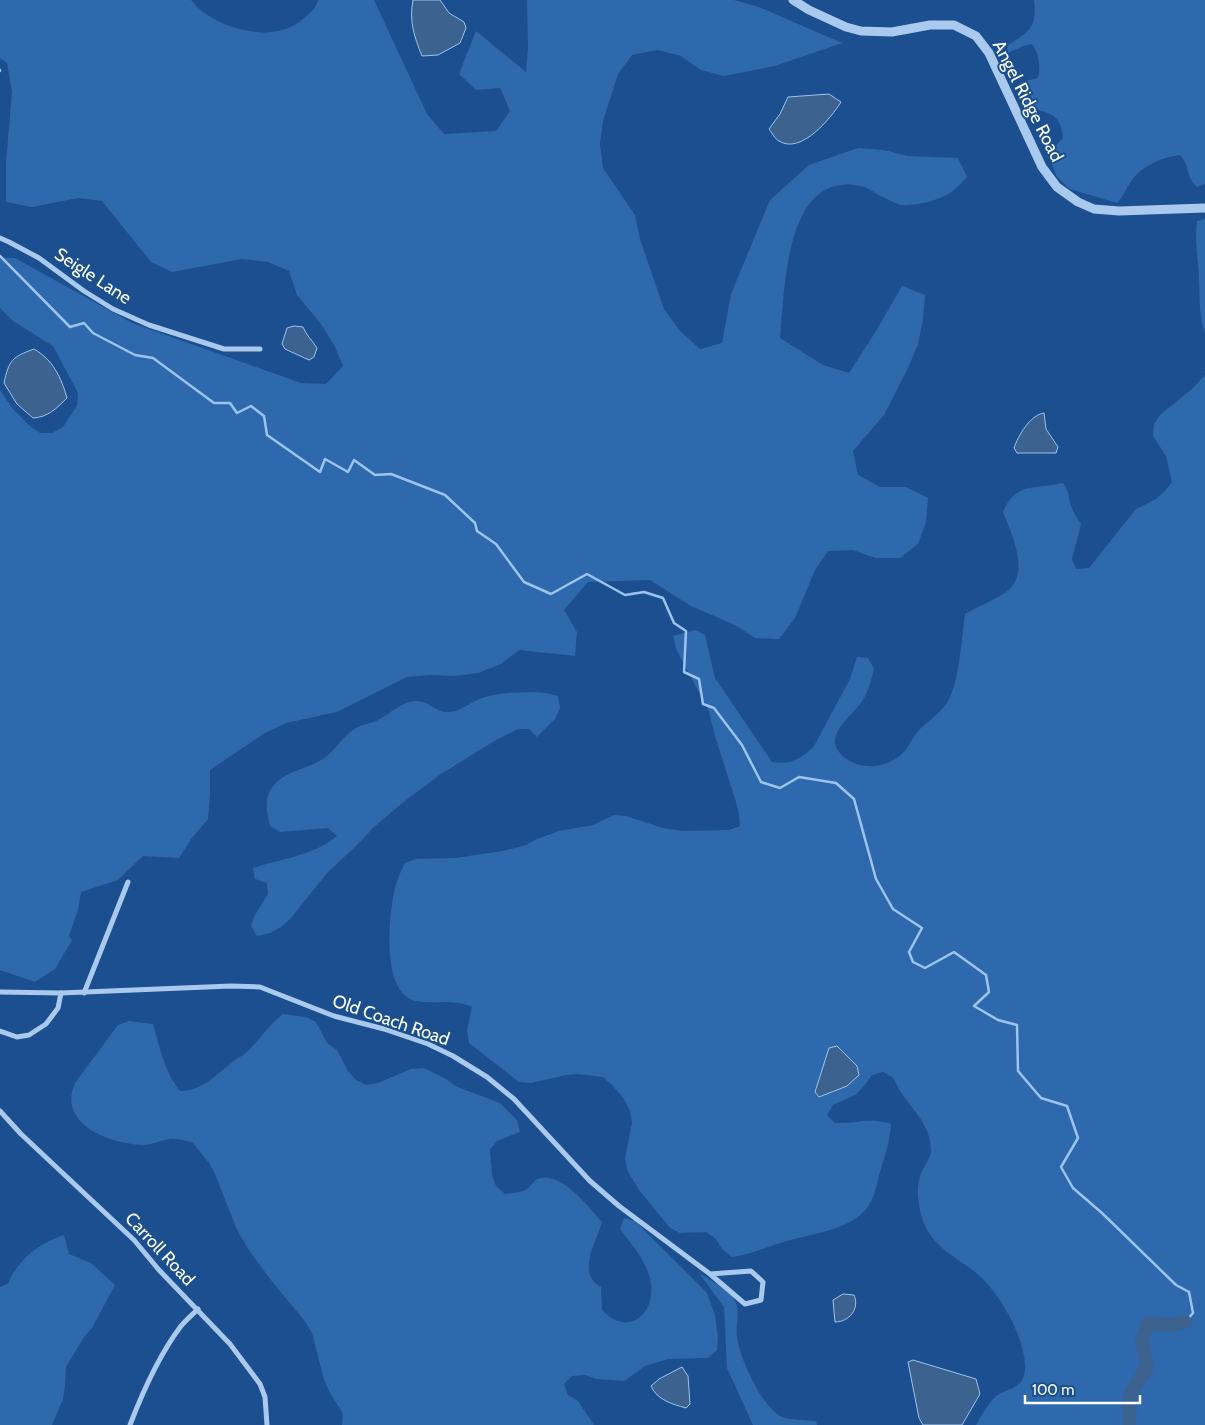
<svg xmlns="http://www.w3.org/2000/svg" width="1205" height="1425" viewBox="0 0 1205 1425" font-family="Cabin,sans-serif">
<rect width="100%" height="100%" fill="#1b4f8f"/>
<g fill="#2e69ad">
<path d="M 0,0 L 191,0 C 195,4 198,8 202,11 C 229,32 278,43 304,18 C 311,12 316,9 318,0 L 374,0 L 427,114 L 444,134 L 496,131 L 510,111 L 500,88 L 476,90 L 459,74 L 476,31 L 526,72 L 528,47 L 527,0 L 734,0 L 759,7 L 842,43 L 775,66 L 724,76 L 701,70 L 681,56 L 657,50 L 632,55 L 618,74 L 603,121 L 600,144 L 603,168 L 635,215 L 640,239 L 664,309 L 680,331 L 700,349 L 722,343 L 731,294 L 770,200 L 809,165 L 858,148 L 884,150 L 908,156 L 958,158 L 967,177 C 962,182 956,189 950,193 C 939,200 920,205 907,205 C 900,206 891,201 885,198 C 877,195 870,188 861,186 C 784,169 785,291 780,338 L 823,365 L 849,373 L 876,331 L 902,286 L 925,295 L 923,320 L 918,344 L 908,368 L 884,415 L 853,451 L 858,475 L 880,487 L 906,487 L 928,498 L 926,522 L 918,544 L 900,558 L 875,558 L 853,550 L 828,551 L 815,570 L 795,618 L 779,639 L 755,638 L 735,625 L 691,606 L 650,580 L 588,582 L 564,610 L 577,632 L 575,656 L 519,650 L 501,664 L 478,673 L 454,676 L 430,675 L 407,677 L 337,712 L 286,723 L 265,733 L 210,770 L 210,794 L 208,819 L 192,838 L 179,858 L 143,856 L 118,880 L 81,892 L 78,910 L 69,936 L 72,940 L 55,969 L 35,982 L 0,970 L 0,390 L 13,409 L 30,426 L 40,433 L 52,433 L 63,427 L 77,406 L 78,393 L 53,346 L 13,321 L 0,308 L 0,258 L 15,258 L 132,323 L 301,383 L 326,384 L 343,366 L 334,345 L 321,324 L 297,295 L 289,271 L 268,262 L 242,259 L 172,272 L 151,262 L 102,201 L 78,198 L 32,207 L 6,202 L 6,163 L 12,92 L 7,63 L 0,58 Z"/>
<path d="M 1034,0 L 1205,0 L 1205,184 L 1197,187 C 1184,174 1191,167 1180,155 C 1163,157 1142,166 1132,180 C 1126,188 1124,196 1117,203 L 1070,189 L 1057,177 L 1050,160 L 1051,151 L 1063,138 C 1062,114 1046,110 1025,109 L 1020,91 L 1021,82 L 1038,78 C 1041,66 1039,54 1032,44 L 1023,46 L 1006,54 L 1008,45 C 1030,31 1037,28 1034,0 Z"/>
<path d="M 1205,219 L 1205,333 C 1199,317 1200,300 1199,283 C 1199,262 1194,243 1197,221 Z"/>
<path d="M 1205,375 L 1205,1425 L 976,1425 C 981,1416 986,1407 993,1399 C 1005,1386 1025,1392 1025,1367 C 1025,1339 1003,1300 984,1280 C 964,1260 935,1251 924,1223 C 918,1208 915,1186 922,1171 C 925,1165 931,1157 931,1150 C 931,1126 913,1110 900,1091 C 897,1087 896,1081 893,1078 C 891,1076 886,1074 883,1072 L 872,1075 L 864,1086 L 855,1095 L 833,1105 L 827,1115 L 835,1123 C 853,1124 874,1117 891,1124 C 890,1141 885,1156 880,1172 C 877,1183 875,1196 869,1205 C 854,1229 816,1233 791,1240 C 771,1245 753,1254 732,1257 L 722,1249 L 716,1239 L 706,1232 L 680,1233 L 670,1228 L 639,1190 L 627,1170 L 625,1158 L 632,1123 L 630,1111 L 624,1099 L 612,1085 L 603,1077 L 578,1074 L 566,1075 L 531,1083 L 519,1082 L 469,1043 L 467,1030 L 472,1007 C 452,998 435,1005 416,1001 C 380,993 389,913 395,888 C 397,879 401,871 405,863 L 416,859 L 455,858 L 503,851 L 526,845 L 537,839 L 559,831 L 593,825 L 614,815 L 626,816 L 663,828 L 682,831 L 729,830 L 740,826 L 739,814 L 736,802 L 714,733 L 709,711 L 677,651 L 673,636 L 695,630 L 705,635 L 715,678 L 772,762 C 789,765 802,759 814,746 L 850,679 L 857,657 L 868,658 L 874,669 C 871,681 868,694 860,704 C 852,715 835,727 835,742 C 835,749 842,756 848,760 C 866,771 889,767 904,752 C 910,745 913,736 919,730 C 930,719 943,712 950,697 C 959,679 962,636 965,614 C 978,606 993,601 1006,592 C 1031,574 1012,535 1003,512 C 1016,481 1035,490 1063,483 C 1071,494 1067,494 1071,506 C 1073,512 1077,518 1081,524 L 1072,559 L 1076,569 L 1089,568 L 1136,509 L 1156,499 L 1165,491 L 1172,482 L 1166,456 L 1153,436 L 1154,424 L 1160,415 L 1193,388 Z"/>
<path d="M 534,692 L 546,693 L 558,696 L 560,708 L 555,719 L 537,737 L 529,729 L 518,729 L 496,740 L 441,774 L 401,804 L 373,828 L 356,846 L 328,872 L 290,919 L 281,927 L 270,933 L 257,936 L 251,926 L 255,915 L 268,894 L 267,883 L 255,879 L 253,868 C 281,859 315,855 337,836 L 328,828 L 280,832 L 270,826 C 267,814 264,800 271,789 C 283,771 307,769 323,759 C 335,751 342,737 353,730 C 361,724 370,724 378,720 C 390,714 401,702 415,701 C 429,700 437,714 450,712 C 461,711 474,700 485,697 C 501,692 518,693 534,692 Z"/>
<path d="M 283,1014 L 306,1017 L 316,1022 L 327,1043 L 337,1050 L 348,1071 L 356,1080 L 366,1085 L 378,1083 L 411,1069 L 424,1068 L 446,1079 L 455,1086 L 500,1103 L 517,1120 L 520,1132 L 497,1141 L 490,1150 L 492,1175 L 496,1186 L 505,1194 C 513,1193 520,1193 527,1189 C 531,1186 533,1182 536,1180 C 558,1167 589,1207 602,1222 C 598,1238 582,1262 592,1279 C 593,1282 598,1285 601,1287 L 602,1310 C 629,1339 658,1312 650,1279 C 646,1260 631,1244 620,1229 L 624,1218 L 635,1221 L 707,1293 L 715,1315 L 718,1338 L 717,1350 L 708,1358 L 668,1359 L 645,1366 L 624,1381 L 597,1379 L 585,1375 L 572,1376 L 564,1384 L 568,1395 L 578,1401 L 594,1425 L 342,1425 L 343,1414 L 329,1391 L 324,1380 L 312,1333 L 304,1320 L 274,1284 L 250,1252 L 237,1230 L 215,1174 L 209,1163 L 193,1143 C 186,1141 177,1138 170,1139 C 161,1140 152,1145 143,1145 C 118,1144 79,1133 72,1106 C 70,1098 72,1091 75,1083 L 118,1025 L 129,1021 L 153,1024 C 160,1048 164,1071 180,1091 C 205,1090 214,1075 233,1062 C 239,1057 246,1054 251,1048 C 262,1036 270,1024 283,1014 Z"/>
<path d="M 64,1235 L 69,1254 L 91,1263 L 115,1285 L 92,1328 L 84,1337 L 66,1367 L 65,1386 L 63,1399 L 52,1425 L 0,1425 L 0,1287 L 9,1283 C 10,1277 13,1274 16,1269 C 29,1251 44,1242 64,1235 Z"/>
<path d="M 699,1273 C 708,1279 724,1287 731,1295 C 743,1308 735,1323 737,1338 C 740,1358 762,1408 782,1417 C 789,1420 807,1420 816,1421 L 817,1425 L 753,1425 L 727,1368 L 724,1307 Z"/>
</g>
<g fill="#3c6290" stroke="#9cc4f0">
<path d="M 413,0 L 440,0 L 449,13 L 464,22 L 466,28 L 460,43 L 438,55 L 422,56 C 414,36 409,21 413,0 Z"/>
<path d="M 829,94 L 841,102 C 831,118 801,155 779,141 C 775,139 772,133 769,129 L 780,114 L 788,97 Z"/>
<path d="M 294,326 L 303,327 C 306,335 312,340 317,348 L 314,357 L 309,360 L 285,349 L 282,344 L 287,328 Z"/>
<path d="M 34,349 C 53,360 61,377 67,398 C 56,409 48,417 33,418 L 17,404 L 4,383 C 9,360 12,357 34,349 Z"/>
<path d="M 1044,413 L 1046,429 L 1058,447 L 1056,453 L 1017,453 L 1014,448 C 1018,436 1030,415 1044,413 Z"/>
<polygon points="837,1046 857,1066 859,1075 847,1086 819,1097 815,1092 829,1048"/>
<path d="M 843,1294 L 854,1295 C 860,1309 849,1322 835,1322 L 833,1300 Z"/>
<polygon points="913,1360 976,1379 980,1394 962,1425 923,1425 919,1418 908,1362"/>
<path d="M 682,1367 L 688,1376 L 690,1404 L 686,1408 C 672,1404 657,1400 651,1386 L 659,1379 Z"/>
</g>
<g fill="none" stroke-linecap="round" stroke-linejoin="round">
<g stroke="#9cc4f0" stroke-width="2.5">
<polyline points="0,70 0,71"/>
<polyline points="0,256 70,327 84,323 93,333 135,355 153,358 214,403 230,403 237,413 251,406 264,416 267,435 320,472 325,459 348,472 354,460 375,475 391,474 445,495 475,523 477,531 496,544 524,582 551,594 587,574 625,595 644,592 663,598 674,623 686,631 684,672 699,679 703,704 714,708 742,745 761,782 780,788 799,777 836,783 854,799 876,879 893,909 922,928 909,952 913,962 925,968 954,952 986,975 989,992 974,1006 998,1020 1017,1025 1018,1071 1041,1098 1067,1106 1078,1138 1061,1167 1073,1188 1102,1213 1176,1285 1189,1292 1193,1313 1185,1322"/>
</g>
<polyline stroke="#3c6290" stroke-width="14" points="1129,1425 1130,1395 1147,1367 1142,1339 1149,1323 1170,1325 1185,1322"/>
<g stroke="#a9c9ee" stroke-width="5">
<polyline points="0,238 9,242 39,258 84,291 113,309 149,325 224,349 260,349"/>
<polyline points="0,992 61,993 231,986 260,987 334,1016 384,1029 428,1044 453,1056 487,1077 514,1099 590,1181 619,1206 710,1274 745,1304 761,1300 763,1282 751,1271 710,1274"/>
<polyline points="84,993 128,882"/>
<polyline points="0,1031 17,1037 29,1035 46,1024 58,1008 61,993"/>
<polyline points="0,1111 21,1134 134,1240 159,1270 230,1344 260,1384 265,1397 267,1425"/>
<path d="M 130,1425 C 143,1391 159,1355 181,1326 C 186,1320 192,1315 198,1309"/>
</g>
<polyline stroke="#a9c9ee" stroke-width="9" points="793,0 809,10 846,27 861,31 892,32 930,25 954,25 976,36 989,53 1042,167 1057,187 1078,202 1094,209 1119,211 1205,208"/>
</g>
<g text-anchor="middle" stroke-width="4" stroke-linejoin="round" paint-order="stroke">
<g font-size="18" fill="#fff" stroke="#1b4f8f">
<text transform="translate(1028 101) rotate(63)" y="6">Angel Ridge Road</text>
<text transform="translate(93 276) rotate(33)" y="6">Seigle Lane</text>
<text transform="translate(391 1020) rotate(19)" y="6">Old Coach Road</text>
<text transform="translate(160 1249) rotate(47)" y="6">Carroll Road</text>
</g>
</g>
<path d="M1025 1395v8h115v-8" fill="none" stroke="#ffffff" stroke-width="2.5"/>
<text x="1032" y="1395" font-size="15" fill="#ffffff" stroke="#1b4f8f" stroke-width="4" paint-order="stroke">100 m</text>
</svg>
